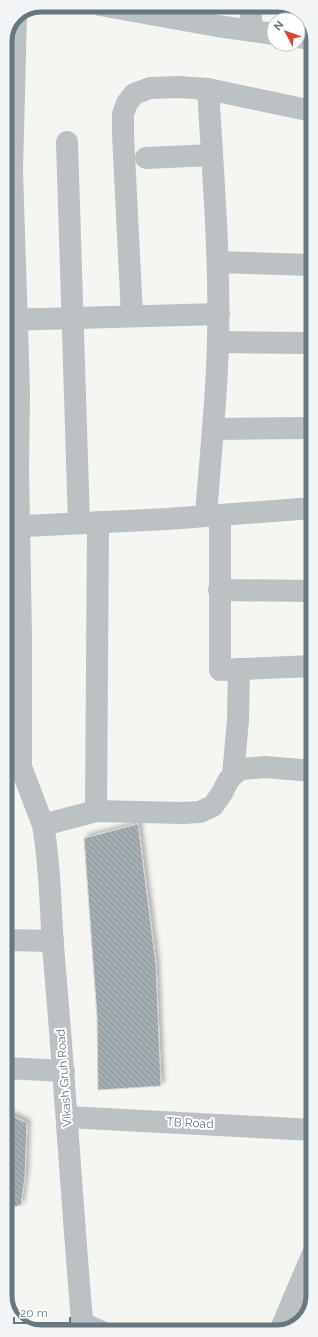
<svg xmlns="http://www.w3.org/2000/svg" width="318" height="1337" viewBox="0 0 318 1337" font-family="Raleway,sans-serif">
<defs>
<pattern id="building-back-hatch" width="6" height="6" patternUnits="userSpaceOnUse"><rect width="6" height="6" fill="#a4adb1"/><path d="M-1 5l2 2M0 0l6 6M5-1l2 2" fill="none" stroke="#899295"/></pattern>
<filter id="shadow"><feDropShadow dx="3.5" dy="-3.5" stdDeviation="2" flood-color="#0004"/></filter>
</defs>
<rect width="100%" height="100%" fill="#f5f5f2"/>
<g fill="url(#building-back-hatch)" stroke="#d6d6d4" filter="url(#shadow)">
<polygon points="138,824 156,964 161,1086 98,1090 97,1016 84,838"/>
<polygon points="6,1113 27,1123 25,1176 21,1205 6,1209"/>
</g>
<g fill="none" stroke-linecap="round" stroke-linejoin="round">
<g stroke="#bcc1c3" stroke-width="22">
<polyline points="100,5 217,26 274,34"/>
<polyline points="250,5 252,31"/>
<polyline points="16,15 12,170 19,392 18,469 21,634 21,767 43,825"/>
<polyline points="298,37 312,39"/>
<polyline points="67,142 79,523"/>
<polyline points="146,158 212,155"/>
<polyline points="218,262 312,265"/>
<polyline points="132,316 123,134 123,114 127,103 134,94 150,88 178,87 208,89 312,111"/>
<polyline points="5,320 219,314"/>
<polyline points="218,342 313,343"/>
<polyline points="214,429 313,428"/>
<polyline points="220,515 220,670 313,666"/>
<path d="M 206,516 C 210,457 217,399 218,341 C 220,257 213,173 208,89"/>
<polyline points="5,527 167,519 313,508"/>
<polyline points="219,590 313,591"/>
<polyline points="233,775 238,720 239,669"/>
<polyline points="96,811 98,522"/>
<polyline points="6,1068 64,1071"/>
<polyline points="67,1117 313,1130"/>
<polyline points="82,1323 102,1332"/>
<polyline points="280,1331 313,1253"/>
</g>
<g stroke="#bcc1c3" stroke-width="22">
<polyline points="5,940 53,941"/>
<path d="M 83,1332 C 72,1207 65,1082 54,958 C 50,913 51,869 43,825 L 96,811 L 183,813 L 200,812 L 213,806 L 222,793 L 228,781 L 233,775 L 241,769 L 265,767 L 313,771"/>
</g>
</g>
<g text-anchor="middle" stroke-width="4" stroke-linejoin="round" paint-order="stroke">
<g font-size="12" fill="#667881" stroke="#fff">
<text transform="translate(64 1078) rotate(-94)" y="4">Vikash Gruh Road</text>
<text transform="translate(190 1123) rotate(3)" y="4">TB Road</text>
</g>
</g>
<path d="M0 0H318V1337H0ZM41 12H277A29 29 0 0 1 306 41V1296A29 29 0 0 1 277 1325H41A29 29 0 0 1 12 1296V41A29 29 0 0 1 41 12Z" fill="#f3f4f5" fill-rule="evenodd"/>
<path fill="none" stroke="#667881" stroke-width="5" d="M41 12H277A29 29 0 0 1 306 41V1296A29 29 0 0 1 277 1325H41A29 29 0 0 1 12 1296V41A29 29 0 0 1 41 12Z"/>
<g transform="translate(286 32) rotate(311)"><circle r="19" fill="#ffffff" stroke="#c2c9cd"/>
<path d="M0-3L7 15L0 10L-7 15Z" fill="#d8452f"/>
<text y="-6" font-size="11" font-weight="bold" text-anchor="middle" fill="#667881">N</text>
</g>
<path d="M14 1317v6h56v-6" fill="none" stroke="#667881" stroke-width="2"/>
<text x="20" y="1317" font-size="12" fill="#667881" stroke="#ffffff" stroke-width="3" paint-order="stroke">20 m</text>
</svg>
